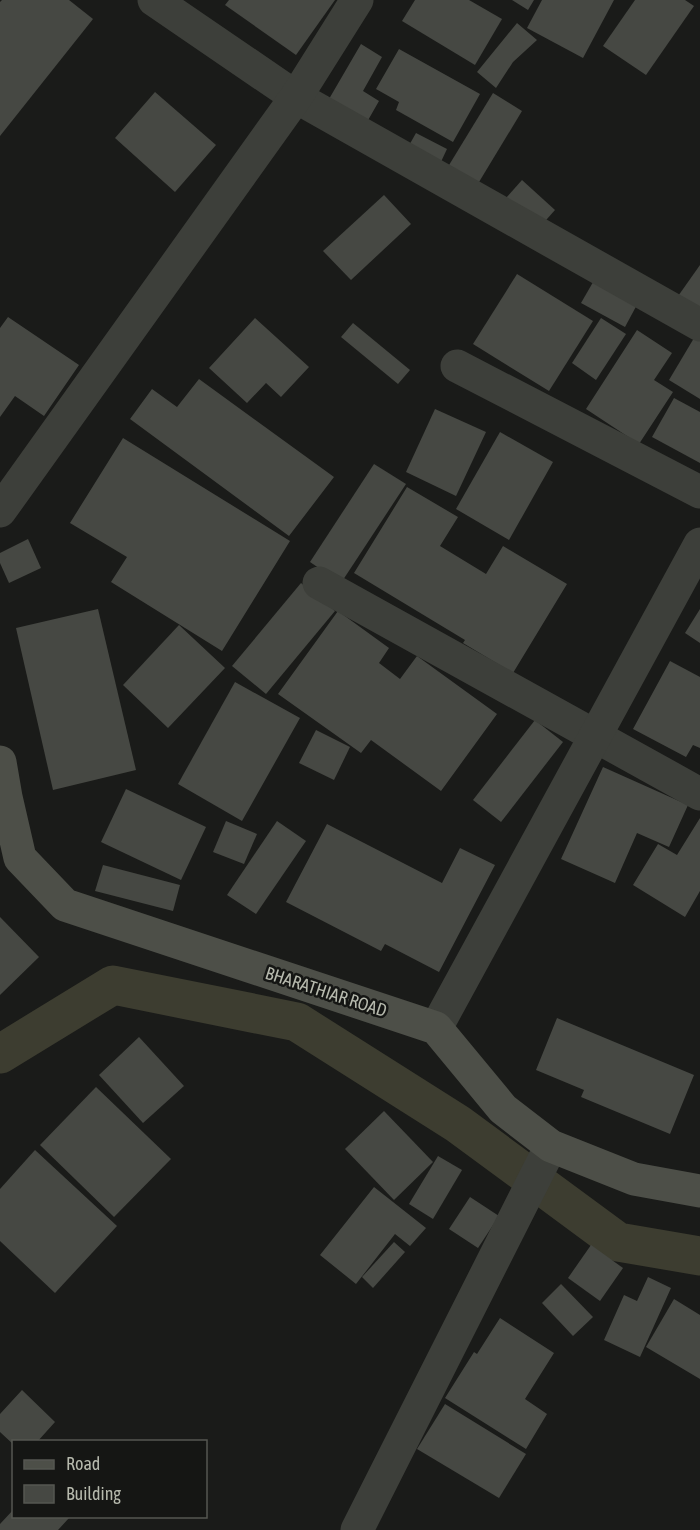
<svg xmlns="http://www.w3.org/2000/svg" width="700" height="1530" viewBox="0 0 700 1530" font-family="'Asap Condensed',sans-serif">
<rect width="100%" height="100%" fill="#1a1b19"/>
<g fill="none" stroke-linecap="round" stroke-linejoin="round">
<polyline stroke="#3d3d30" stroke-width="39" points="0,1054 113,985 297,1022 458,1124 618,1242 700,1256"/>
</g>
<g fill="#464843">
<polygon points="2,0 69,0 93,19 0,136 0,2"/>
<polygon points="229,0 335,0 296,55 225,5"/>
<polygon points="415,0 469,0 502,19 475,65 402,21"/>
<polygon points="512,0 534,0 528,10"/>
<polygon points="542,0 614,0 583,58 527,28"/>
<polygon points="635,0 685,0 694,6 646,75 603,46"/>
<polygon points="517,23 537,40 513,62 496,88 477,72"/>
<polygon points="361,44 382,57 363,91 379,101 367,122 329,99"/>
<polygon points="399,49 480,94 453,142 396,110 399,102 376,89"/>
<polygon points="155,92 216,145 175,192 115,138"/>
<polygon points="493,93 522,111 476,187 446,170"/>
<polygon points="416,133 447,149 439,166 407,149"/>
<polygon points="522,180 555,210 539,228 506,198"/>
<polygon points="384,195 411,224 351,280 323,251"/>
<polygon points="700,265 700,315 676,299"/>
<polygon points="517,274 593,321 549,391 473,344"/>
<polygon points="596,277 639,301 625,327 581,303"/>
<polygon points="8,317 79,365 44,416 15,396 0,417 0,328"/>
<polygon points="255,318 309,367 281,397 266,383 247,403 209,368"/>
<polygon points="601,318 626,334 596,380 572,363"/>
<polygon points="353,323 410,370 398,384 341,337"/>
<polygon points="637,330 672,353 654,380 673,392 639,444 586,409"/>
<polygon points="697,333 700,334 700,399 669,380"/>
<polygon points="199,379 334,477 289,536 130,419 152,389 177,407"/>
<polygon points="674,398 700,412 700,463 652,437"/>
<polygon points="435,409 486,432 456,496 406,472"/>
<polygon points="500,432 553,462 509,540 456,509"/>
<polygon points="123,438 290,541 222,651 111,582 127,557 70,523"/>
<polygon points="374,464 406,484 341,583 310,562"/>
<polygon points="407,487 458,517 440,546 486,574 503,546 567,584 513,673 463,643 465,640 354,573"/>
<polygon points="28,539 41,568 9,583 0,563 0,553"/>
<polygon points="301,583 335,611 266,694 232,666"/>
<polygon points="98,609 136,770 53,790 16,628"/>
<polygon points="700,609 700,643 685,633"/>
<polygon points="338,611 389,648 379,663 400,679 417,656 497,714 441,791 371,740 361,753 278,694"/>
<polygon points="179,625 225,668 168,728 123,685"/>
<polygon points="670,661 700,677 700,748 693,745 686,757 633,729"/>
<polygon points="235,682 300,718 242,821 178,784"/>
<polygon points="535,720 563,742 501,822 473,800"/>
<polygon points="316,730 350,747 334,780 299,763"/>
<polygon points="603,767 688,805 669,847 637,833 615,883 561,859"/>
<polygon points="126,789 206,827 181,880 101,842"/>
<polygon points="700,818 700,891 685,917 633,885 658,844 677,855"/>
<polygon points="226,821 257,834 244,864 213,852"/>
<polygon points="277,821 306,841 256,914 227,895"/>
<polygon points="327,824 442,883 460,848 495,865 439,972 385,944 381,951 286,902"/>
<polygon points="103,865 180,885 173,911 95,891"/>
<polygon points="0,917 39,957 0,995"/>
<polygon points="557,1018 694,1075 670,1134 581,1097 584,1090 536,1070"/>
<polygon points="139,1037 184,1086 143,1123 99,1075"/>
<polygon points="96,1087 171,1159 114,1217 40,1145"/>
<polygon points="384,1111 433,1162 394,1200 345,1149"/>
<polygon points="35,1150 117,1226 55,1293 0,1241 0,1189"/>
<polygon points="438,1156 462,1170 433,1219 409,1204"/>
<polygon points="374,1187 426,1228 410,1246 395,1234 356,1284 320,1255"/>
<polygon points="470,1197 499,1216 478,1248 449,1229"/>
<polygon points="394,1242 405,1252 373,1288 362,1277"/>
<polygon points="591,1245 623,1268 600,1301 568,1278"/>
<polygon points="648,1277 671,1288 640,1357 604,1340 624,1295 637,1301"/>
<polygon points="561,1284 593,1317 573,1336 542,1303"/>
<polygon points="674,1299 700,1315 700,1379 646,1347"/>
<polygon points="500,1318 554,1353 525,1399 547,1414 526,1449 445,1398 474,1352 477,1354"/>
<polygon points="22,1390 55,1422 37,1442 14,1442 14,1445 0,1432 0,1414"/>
<polygon points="445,1404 526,1454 499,1498 417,1449"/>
<polygon points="14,1509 14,1516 69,1518 58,1530 0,1530 0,1524"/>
</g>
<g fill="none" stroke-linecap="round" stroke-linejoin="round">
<g stroke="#3d3f3a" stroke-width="33">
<polyline points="154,0 296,97 700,325"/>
<polyline points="457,366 700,492"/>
<polyline points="0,511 296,97 357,0"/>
<polyline points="319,583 700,794"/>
<polyline points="436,1028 700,544"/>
<polyline points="357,1530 551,1146"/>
</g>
<polyline stroke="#4d4f48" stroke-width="33" points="0,762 6,797 20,858 65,905 436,1028 503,1109 551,1146 634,1179 700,1191"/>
</g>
<g text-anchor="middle" stroke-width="5" stroke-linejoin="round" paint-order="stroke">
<g font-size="18" fill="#b6b9ad" stroke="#151614">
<text transform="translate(326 992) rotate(18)" y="6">BHARATHIAR ROAD</text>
</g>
</g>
<rect x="12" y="1440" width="195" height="78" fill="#151614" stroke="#555751" stroke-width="1.5"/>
<rect x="24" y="1460" width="30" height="9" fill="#4d4f48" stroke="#555751" stroke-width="1.5"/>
<text x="66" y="1470" font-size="18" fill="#b6b9ad">Road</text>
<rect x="24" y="1485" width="30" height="18" fill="#464843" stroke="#555751" stroke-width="1.5"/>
<text x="66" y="1500" font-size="18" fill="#b6b9ad">Building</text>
</svg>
